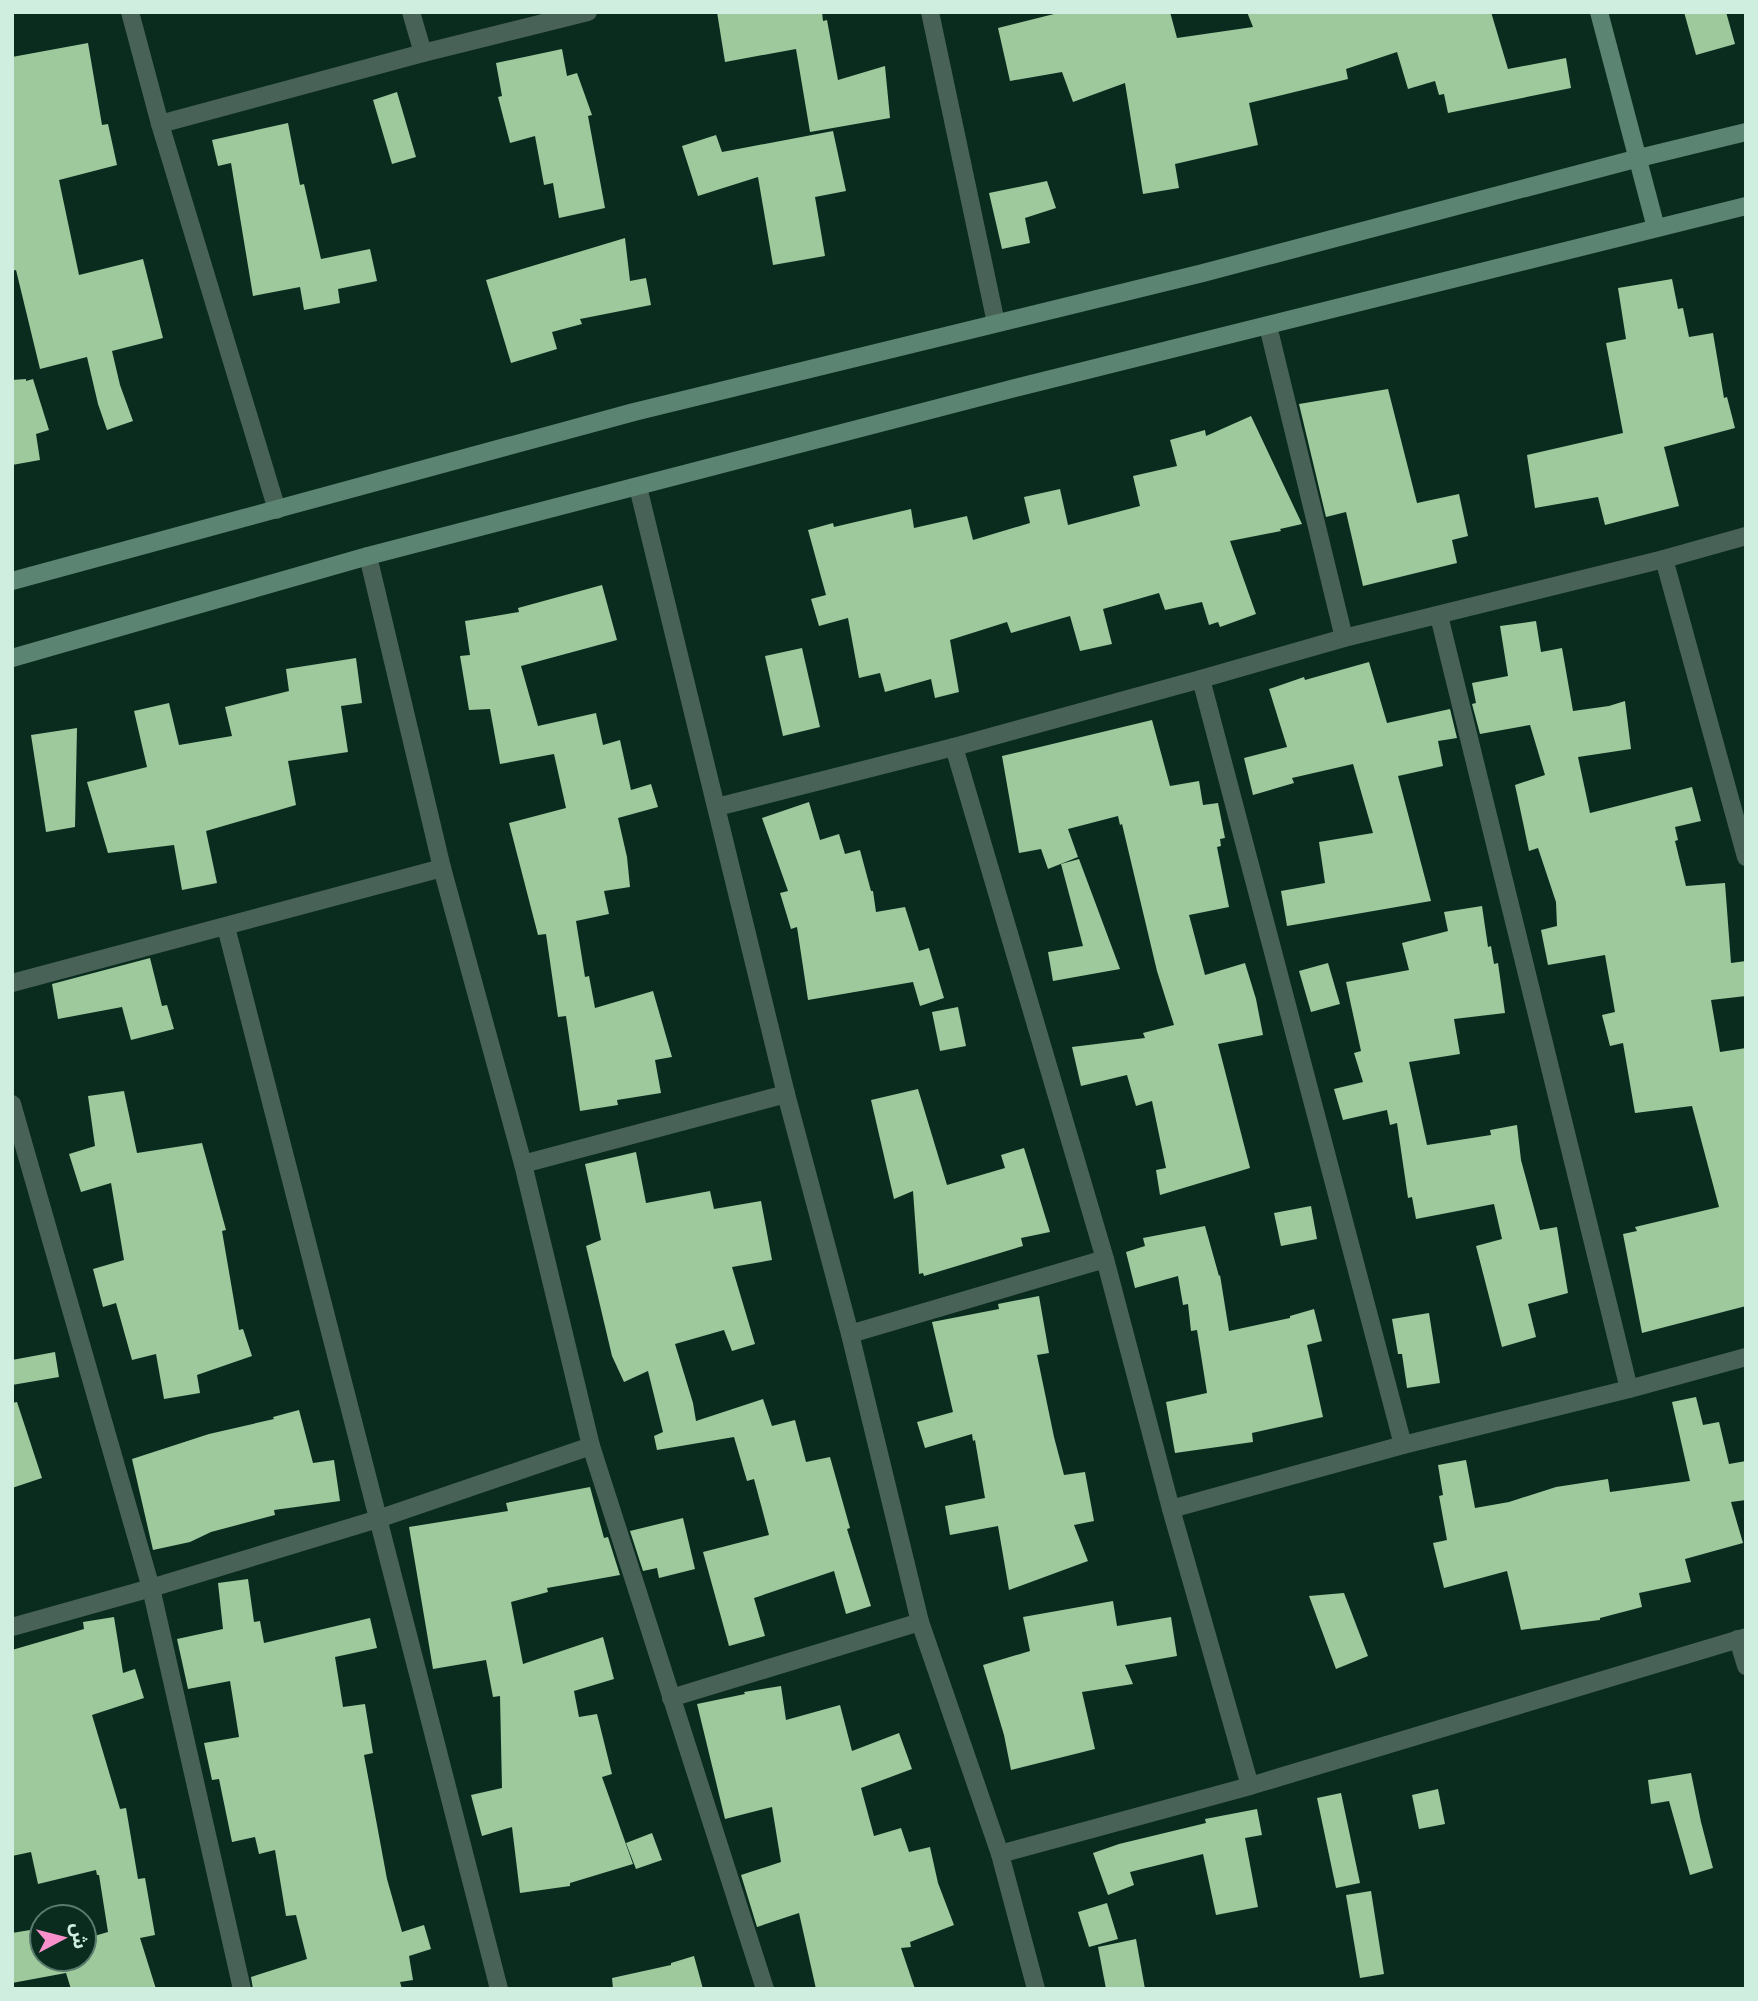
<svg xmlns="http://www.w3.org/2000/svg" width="1758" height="2001" viewBox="0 0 1758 2001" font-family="Mulish,'Noto Sans Arabic',sans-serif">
<rect width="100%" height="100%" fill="#0a2c1f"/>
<g fill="#9dc99d">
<polygon points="717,12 822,12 823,21 827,20 838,80 885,66 890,118 810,132 796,49 725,62"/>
<polygon points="1062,12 1170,12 1177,38 1253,27 1247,12 1491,12 1508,69 1566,58 1571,88 1448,113 1444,94 1439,95 1435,81 1408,89 1397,52 1346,69 1348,79 1249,103 1258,145 1175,164 1179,188 1143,194 1125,83 1073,102 1062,72 1010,81 998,28"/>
<polygon points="1684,12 1726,12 1735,44 1696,55"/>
<polygon points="88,43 102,125 108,124 117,165 59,180 79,275 143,259 163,338 112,351 120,385 133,421 107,430 98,404 87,357 40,369 16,270 12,271 12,57"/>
<polygon points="562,49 567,76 577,73 592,115 588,116 605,208 559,218 553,183 544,185 535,136 510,143 498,97 502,96 496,63"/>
<polygon points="397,92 416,157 392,164 373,100"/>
<polygon points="288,123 300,185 304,184 321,259 370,249 377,281 338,289 340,303 304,310 300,287 253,296 231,163 218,166 212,140"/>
<polygon points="833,131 846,191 815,197 825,256 773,265 758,177 698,196 682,146 716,135 722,152"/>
<polygon points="1047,181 1056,208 1025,218 1030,243 1002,249 989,193"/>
<polygon points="625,238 630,281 646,278 651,305 580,319 582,324 552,332 557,349 511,363 486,280"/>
<polygon points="1672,279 1678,309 1683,308 1689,337 1713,333 1724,398 1727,397 1735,428 1664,447 1679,506 1605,525 1598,497 1535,508 1527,455 1623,433 1606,343 1626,339 1618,288"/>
<polygon points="26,379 26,381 33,379 49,430 36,434 40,460 12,465 12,380"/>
<polygon points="1388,389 1417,503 1459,494 1468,536 1452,540 1457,563 1363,586 1346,512 1326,517 1299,404"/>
<polygon points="1251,416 1302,524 1280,529 1281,531 1230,541 1256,614 1220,627 1218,622 1209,625 1202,602 1165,610 1159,593 1103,609 1112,644 1080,651 1070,616 1011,633 1007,622 950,640 959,692 935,698 931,679 885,692 880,673 859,678 848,618 819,626 811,599 826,595 808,530 833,523 834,527 911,509 914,528 967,516 973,540 1030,523 1024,497 1060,489 1068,525 1140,506 1133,476 1177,466 1170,440 1205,430 1206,436"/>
<polygon points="602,585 617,640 521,666 538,726 596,713 603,745 620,740 631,790 651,784 658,807 618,818 627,857 630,887 604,891 609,914 576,921 585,977 589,976 595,1008 653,991 672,1057 655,1060 661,1093 617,1100 618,1105 580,1111 566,1016 558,1017 546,934 538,935 509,823 566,808 554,754 500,764 490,709 469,710 460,656 470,655 465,621 519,612 518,608"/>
<polygon points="1536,621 1541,652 1562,648 1573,711 1609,706 1625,701 1631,749 1578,757 1590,813 1692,787 1701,821 1675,827 1678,840 1675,841 1686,886 1725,883 1731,963 1746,961 1746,996 1711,1000 1720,1052 1746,1048 1746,1306 1642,1333 1623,1234 1637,1231 1635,1227 1719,1207 1692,1106 1635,1113 1623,1043 1610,1046 1602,1015 1615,1012 1605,955 1548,965 1541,930 1557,926 1556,902 1538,848 1529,851 1515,785 1545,775 1530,725 1480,734 1472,704 1476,703 1472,683 1508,676 1500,626"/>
<polygon points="802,648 820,727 783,736 765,656"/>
<polygon points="356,658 362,703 341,706 348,752 288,761 296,805 206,831 217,883 182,890 174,845 108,853 87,782 147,767 134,711 169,703 179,745 232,736 225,707 289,691 286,669"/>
<polygon points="1369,662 1387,723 1450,709 1457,738 1438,741 1443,766 1398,776 1431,901 1287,926 1281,891 1325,883 1319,842 1373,833 1353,764 1292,778 1294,783 1253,795 1244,758 1287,747 1269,689 1304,677 1305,680"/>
<polygon points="1152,720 1170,786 1199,781 1203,805 1218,803 1225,838 1220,839 1221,846 1217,847 1229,907 1189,915 1205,975 1245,963 1256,999 1263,1035 1218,1044 1250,1168 1160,1195 1156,1170 1166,1168 1152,1101 1136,1106 1127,1075 1081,1086 1072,1047 1145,1038 1143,1033 1174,1025 1157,971 1122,824 1120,825 1118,816 1068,829 1078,857 1048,869 1041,849 1019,853 1002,756"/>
<polygon points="77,728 75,827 46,832 31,735"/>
<polygon points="809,802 820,840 839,834 845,854 860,850 871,891 873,891 876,912 905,907 919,951 929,948 944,998 920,1006 913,982 808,1000 797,927 791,929 780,893 788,891 762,818"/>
<polygon points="1079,859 1120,969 1053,981 1048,952 1083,946 1061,864"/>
<polygon points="1482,906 1488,947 1491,946 1494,964 1498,963 1505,1013 1454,1019 1460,1054 1409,1062 1427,1145 1491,1135 1490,1130 1517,1125 1521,1160 1540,1230 1557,1227 1568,1293 1528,1304 1536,1337 1502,1347 1476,1246 1502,1239 1494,1204 1416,1219 1412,1197 1408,1198 1397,1123 1390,1125 1387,1110 1343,1120 1334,1089 1363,1082 1354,1053 1361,1051 1346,982 1409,970 1402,943 1448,931 1444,912"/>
<polygon points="150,958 162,1006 167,1005 174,1029 131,1040 122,1007 58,1019 52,984"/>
<polygon points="1328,963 1340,1004 1311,1012 1299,971"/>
<polygon points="958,1007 966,1046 940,1051 932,1012"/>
<polygon points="918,1089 947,1185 1005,1168 1001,1155 1024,1148 1050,1232 1021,1238 1023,1246 924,1276 923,1273 919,1274 913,1191 894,1199 871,1100"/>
<polygon points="124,1091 137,1153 202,1143 226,1230 222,1231 239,1330 243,1329 252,1356 197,1375 200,1393 164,1399 156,1354 132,1360 116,1303 103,1307 93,1269 124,1260 111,1183 81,1192 69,1154 95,1146 88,1096"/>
<polygon points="636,1152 646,1203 710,1191 714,1209 761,1201 772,1260 732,1267 755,1344 732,1351 724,1330 675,1344 693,1403 696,1421 763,1399 772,1426 795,1420 806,1462 830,1457 850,1528 847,1529 871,1606 846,1614 834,1571 754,1598 765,1636 729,1646 703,1552 769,1535 754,1479 747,1481 734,1437 657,1450 654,1436 663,1432 648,1371 624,1382 612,1356 586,1246 601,1240 585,1164"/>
<polygon points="1311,1206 1317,1239 1281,1246 1274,1213"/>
<polygon points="1205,1226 1219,1276 1220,1275 1229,1331 1290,1318 1290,1316 1314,1309 1322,1341 1307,1345 1323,1417 1252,1433 1253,1442 1175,1453 1166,1402 1207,1393 1197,1330 1191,1331 1188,1304 1183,1305 1178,1276 1135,1288 1126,1252 1145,1246 1143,1238"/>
<polygon points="1039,1296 1049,1353 1037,1355 1054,1437 1064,1475 1085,1472 1094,1521 1074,1525 1088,1561 1009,1590 998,1526 950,1535 945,1506 985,1498 975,1440 973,1441 972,1434 925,1448 917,1422 953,1412 932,1322 999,1309 998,1304"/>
<polygon points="1429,1313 1440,1383 1407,1388 1402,1354 1398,1354 1392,1319"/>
<polygon points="55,1352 59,1377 12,1385 12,1360"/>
<polygon points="1696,1397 1703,1425 1719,1422 1729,1464 1746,1461 1746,1500 1731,1502 1743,1543 1685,1559 1691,1582 1639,1593 1642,1607 1600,1618 1600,1620 1521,1630 1507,1571 1444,1588 1433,1543 1447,1540 1439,1496 1443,1495 1438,1465 1466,1460 1475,1508 1509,1502 1556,1487 1608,1479 1610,1492 1690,1481 1672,1402"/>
<polygon points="17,1402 42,1478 12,1488 12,1403"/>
<polygon points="299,1410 313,1463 334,1460 340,1501 274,1510 275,1515 211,1532 190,1542 153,1550 132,1459 209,1434 274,1419 273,1417"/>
<polygon points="590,1487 604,1538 608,1537 620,1575 547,1588 548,1592 511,1602 523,1664 603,1637 614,1679 574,1691 579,1717 597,1714 612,1774 602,1777 633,1864 570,1883 570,1886 520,1893 512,1827 482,1836 471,1795 502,1788 500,1696 493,1697 486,1660 433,1669 409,1527 508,1511 506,1503"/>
<polygon points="683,1518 695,1569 659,1578 657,1568 643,1571 630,1531"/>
<polygon points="248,1579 254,1622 260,1621 264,1643 370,1618 377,1648 335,1657 343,1707 365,1704 373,1753 364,1755 387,1879 402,1932 424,1925 431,1949 409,1956 413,1980 400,1982 402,1989 253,1989 251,1977 307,1959 296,1915 286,1916 275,1850 259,1854 255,1837 232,1842 219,1779 212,1780 204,1743 239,1737 230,1681 188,1689 177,1639 223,1629 218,1583"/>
<polygon points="1344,1593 1368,1656 1336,1669 1309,1596"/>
<polygon points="1113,1601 1117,1626 1171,1617 1177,1656 1125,1665 1133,1684 1082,1692 1095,1749 1011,1770 1004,1735 983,1665 1030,1651 1023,1617"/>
<polygon points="114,1617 123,1673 135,1669 144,1698 92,1715 120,1809 126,1808 138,1879 145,1878 155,1935 140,1938 156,1989 71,1989 66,1973 12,1983 12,1933 42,1928 42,1959 84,1959 84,1939 108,1932 99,1875 97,1875 96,1870 38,1884 31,1852 12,1856 12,1650 84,1629 83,1622"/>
<polygon points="781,1686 786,1720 840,1705 852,1751 899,1733 912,1769 861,1788 874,1836 901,1828 909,1852 930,1847 938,1883 954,1925 910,1942 911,1947 901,1948 915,1989 816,1989 799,1913 757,1927 741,1875 781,1862 772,1807 725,1819 697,1704 745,1694 744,1692"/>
<polygon points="1691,1773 1701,1822 1713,1868 1690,1875 1669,1801 1651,1804 1648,1780"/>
<polygon points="1438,1789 1445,1824 1419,1829 1412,1795"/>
<polygon points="1341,1793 1360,1883 1336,1888 1317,1798"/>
<polygon points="1257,1809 1262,1835 1245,1838 1258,1907 1216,1915 1203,1854 1130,1872 1134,1885 1108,1895 1093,1853 1119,1844 1206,1823 1205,1819"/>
<polygon points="652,1833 662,1860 636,1869 626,1843"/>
<polygon points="1371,1891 1384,1974 1360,1978 1346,1895"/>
<polygon points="1107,1903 1118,1939 1089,1947 1078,1912"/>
<polygon points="1136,1939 1145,1989 1106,1989 1098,1947"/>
<polygon points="694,1956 703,1989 613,1989 612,1978 671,1965 671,1963"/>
</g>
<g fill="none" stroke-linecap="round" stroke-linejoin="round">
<g stroke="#496257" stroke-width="18">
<polyline points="130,12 160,124 277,510"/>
<polyline points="411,12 423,53"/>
<polyline points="930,12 996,323"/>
<polyline points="160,124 423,53 588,12"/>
<polyline points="1268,326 1344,638"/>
<polyline points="638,487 786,1094 850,1334 920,1622 1000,1854 1036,1989"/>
<polyline points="368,556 442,868 523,1164 591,1446 765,1989"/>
<polyline points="1664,559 1746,857"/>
<polyline points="1439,616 1629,1389"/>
<polyline points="1201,679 1403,1445"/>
<polyline points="954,747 1105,1259 1171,1509 1250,1786"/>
<polyline points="717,807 954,747 1201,679 1344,638 1664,559 1746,536"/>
<polyline points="226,927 499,1989"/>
<polyline points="12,983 442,868"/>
<polyline points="12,1104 151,1588 242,1989"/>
<polyline points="523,1164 786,1094"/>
<polyline points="850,1334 1105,1259"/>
<polyline points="1171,1509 1403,1445 1629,1389 1746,1357"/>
<polyline points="12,1627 151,1588 378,1519 591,1446"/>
<polyline points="1738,1639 1746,1666"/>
<polyline points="671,1698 920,1622"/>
<polyline points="1000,1854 1250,1786 1746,1637"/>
</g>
<g stroke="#5c8472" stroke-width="18">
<polyline points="1599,12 1656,228"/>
<polyline points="12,581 634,412 1203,273 1639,158 1746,132"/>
<polyline points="12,658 368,556 1019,387 1746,206"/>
</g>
</g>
<rect width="1758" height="2001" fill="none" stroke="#cfeedf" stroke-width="28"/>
<g transform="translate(63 1938) rotate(83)"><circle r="33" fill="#0a2c1f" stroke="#597a6c" stroke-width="2"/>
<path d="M0-5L12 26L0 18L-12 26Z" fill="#f890cc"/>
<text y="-10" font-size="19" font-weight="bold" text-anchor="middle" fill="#cfeedf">ش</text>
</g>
</svg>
